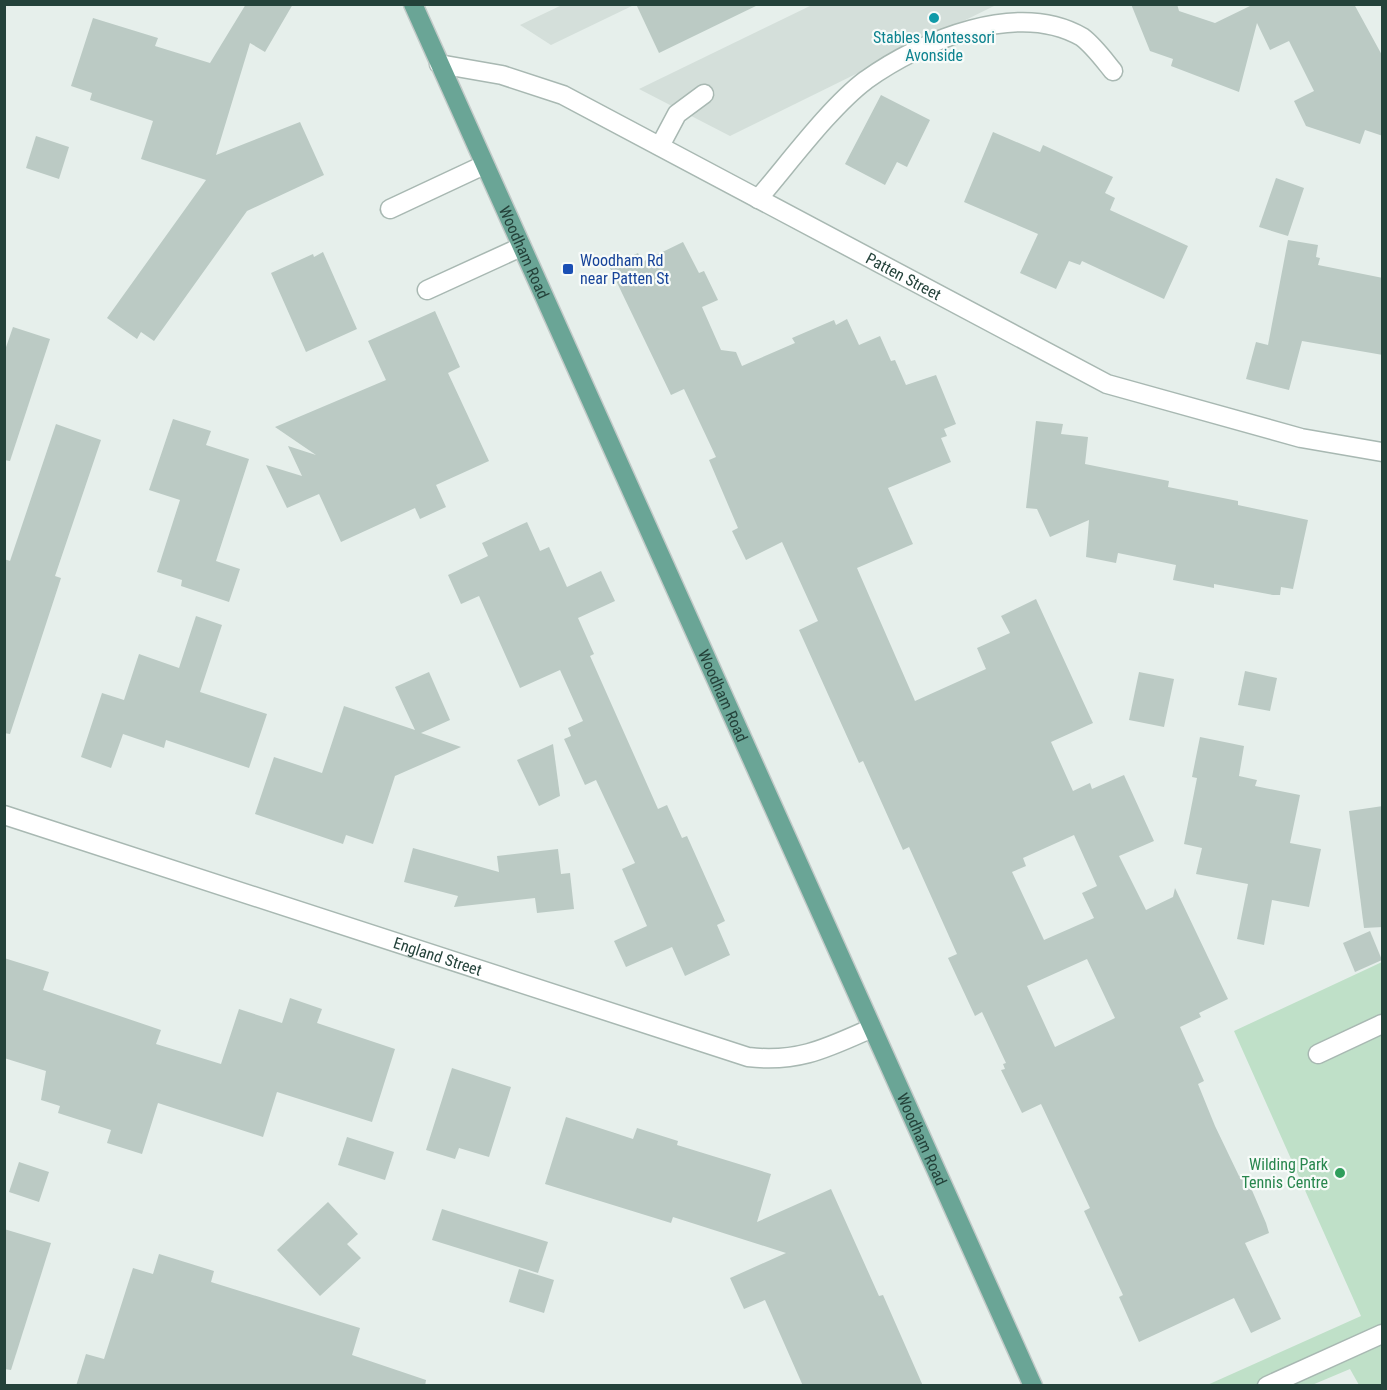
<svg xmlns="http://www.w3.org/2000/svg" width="1387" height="1390" viewBox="0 0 1387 1390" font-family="'Roboto Condensed',sans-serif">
<rect width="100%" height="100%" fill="#e6efeb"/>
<g fill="#d4dfda">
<polygon points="562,5 562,4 634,5 551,45 520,25"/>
<polygon points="812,5 996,5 730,136 639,89"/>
</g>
<polygon fill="#bfe0c8" points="1382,962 1382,1385 1359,1385 1350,1369 1312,1385 1205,1386 1361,1316 1234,1031"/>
<g fill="#bbcac4" fill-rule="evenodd">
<polygon points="246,4 293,4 265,52 250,43 216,155 300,122 324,175 247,211 154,341 141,332 137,339 107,318 206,180 141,159 153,121 90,100 92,93 71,86 93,18 158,38 155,46 210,63"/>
<polygon points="636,4 760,4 659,53"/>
<polygon points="1131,4 1177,4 1179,11 1215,23 1250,6 1249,4 1354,4 1383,57 1383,136 1365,130 1360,144 1306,126 1294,101 1314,91 1289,41 1270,50 1257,23 1239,92 1171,66 1173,59 1150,51"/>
<polygon points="881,95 930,120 907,167 897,162 885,185 845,164"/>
<polygon points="993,132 1040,152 1043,145 1113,177 1105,193 1115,198 1110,210 1188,246 1164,299 1082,261 1080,265 1069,261 1056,289 1020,273 1038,234 964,202"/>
<polygon points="36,136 69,147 59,179 26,168"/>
<polygon points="1276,178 1304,188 1288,236 1259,227"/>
<polygon points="1288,240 1318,245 1316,257 1320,258 1318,265 1383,278 1383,355 1302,341 1289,390 1246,379 1256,342 1268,345"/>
<path d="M 683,242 L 699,273 L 704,271 L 718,300 L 702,307 L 721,350 L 736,352 L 742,366 L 795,343 L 792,338 L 834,320 L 836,325 L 847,319 L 859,345 L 880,336 L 891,361 L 895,360 L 906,385 L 936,375 L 956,424 L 944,429 L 947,436 L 941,438 L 951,462 L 888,488 L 913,544 L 857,568 L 915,701 L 986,669 L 977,648 L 1010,633 L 1001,616 L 1036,599 L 1093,723 L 1051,742 L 1073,791 L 1090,783 L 1092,789 L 1124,775 L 1154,841 L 1119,856 L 1146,910 L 1173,897 L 1175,888 L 1228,999 L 1199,1013 L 1201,1017 L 1180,1027 L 1204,1081 L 1198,1084 L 1215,1126 L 1239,1176 L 1245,1174 L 1266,1223 L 1269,1233 L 1245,1243 L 1281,1319 L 1251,1333 L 1234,1298 L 1139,1342 L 1119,1297 L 1123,1295 L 1084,1211 L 1090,1208 L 1041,1104 L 1022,1113 L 1001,1070 L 1005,1069 L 1003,1064 L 1006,1063 L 982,1012 L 975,1016 L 948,958 L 957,954 L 909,847 L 903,850 L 863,761 L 859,763 L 799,630 L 818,621 L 782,542 L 746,560 L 732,531 L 738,528 L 709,460 L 716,457 L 684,389 L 671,395 L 609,266 L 638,253 L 642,262 ZM 1074,835 L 1097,886 L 1082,893 L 1094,918 L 1044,940 L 1012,872 L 1026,866 L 1023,858 ZM 1087,959 L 1115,1018 L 1055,1047 L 1027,986 Z"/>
<polygon points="323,252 357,329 306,352 271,273 313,254 314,257"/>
<polygon points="435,311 460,367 448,373 489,461 436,485 446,507 420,519 415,508 341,542 319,494 287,508 266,465 302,476 288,446 316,455 275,427 386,380 368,341"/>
<polygon points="13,327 50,339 10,461 4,460 4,353"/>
<polygon points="173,419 211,431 206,445 249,459 216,561 240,569 229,602 181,586 182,580 157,572 180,500 149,490"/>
<polygon points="1036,421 1063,424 1061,434 1088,437 1085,464 1169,481 1168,487 1238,501 1238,505 1308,520 1293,589 1281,587 1280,595 1273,595 1214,584 1214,588 1173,580 1176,565 1118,553 1116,563 1086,557 1089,520 1050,537 1037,509 1026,508"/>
<polygon points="56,424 101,440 55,576 61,578 10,734 4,733 4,559 10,561"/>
<polygon points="527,522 540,551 549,547 567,587 601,571 615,601 578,618 594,654 590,656 658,809 667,805 682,838 687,836 725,921 717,925 730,955 685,976 672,947 626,967 614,941 647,926 622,869 635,863 596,780 585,785 564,739 571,736 568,728 583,721 560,670 520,688 479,596 461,604 448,575 488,556 482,543"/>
<polygon points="196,616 222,625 200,692 267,714 249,768 166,740 164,748 123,734 111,768 81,757 102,693 124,700 139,654 179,668"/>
<polygon points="1245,671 1277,678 1270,711 1238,705"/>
<polygon points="429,672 450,720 421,733 461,747 395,776 373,844 346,835 343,844 255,814 274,757 322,773 344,706 415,730 395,687"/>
<polygon points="1139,672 1174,679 1164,727 1129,720"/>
<polygon points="1200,737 1244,746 1239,776 1257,780 1255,786 1300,795 1290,843 1321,849 1309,907 1272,900 1264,945 1237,939 1248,884 1196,874 1202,848 1184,844 1197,778 1192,777"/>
<polygon points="553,744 560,796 539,806 517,760"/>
<polygon points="1383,806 1383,927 1364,928 1349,811"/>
<polygon points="413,848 499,872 497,856 558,849 561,874 570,873 574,909 537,913 535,898 454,907 458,896 404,882"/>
<polygon points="1370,931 1382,960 1355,972 1343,943"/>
<polygon points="4,958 49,972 43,990 161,1030 156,1044 221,1064 239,1009 282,1023 290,998 322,1009 317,1023 395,1049 372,1122 277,1092 263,1137 158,1103 142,1154 107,1143 111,1130 58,1113 60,1106 41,1100 46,1071 4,1058"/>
<polygon points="452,1068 511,1087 489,1157 459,1148 455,1159 426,1150"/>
<polygon points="566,1117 633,1139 637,1128 678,1141 677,1145 771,1174 757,1222 831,1189 879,1296 883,1295 923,1386 803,1386 765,1300 744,1309 730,1278 786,1253 673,1217 671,1223 545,1184"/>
<polygon points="347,1137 394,1152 385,1180 338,1165"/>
<polygon points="19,1162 49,1172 39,1202 9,1192"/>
<polygon points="328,1202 358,1234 347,1244 361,1258 320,1296 277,1250"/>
<polygon points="442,1209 548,1242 538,1273 432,1240"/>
<polygon points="4,1229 51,1243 11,1370 4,1369"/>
<polygon points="159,1254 214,1271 211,1282 360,1328 352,1355 426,1380 425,1386 76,1386 86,1354 104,1359 133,1268 153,1274"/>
<polygon points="519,1269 554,1280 544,1313 509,1302"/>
</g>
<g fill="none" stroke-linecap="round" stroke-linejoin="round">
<g stroke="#a8b8b2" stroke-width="21">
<g id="minor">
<path id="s1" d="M 439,64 L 502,75 L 563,95 L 1107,384 L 1301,438 L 1382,452"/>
<polyline points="660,146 677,114 704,94"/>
<path d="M 758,199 C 789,163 830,107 866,80 C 922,40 1018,0 1082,37 C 1094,46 1104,60 1113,71"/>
<polyline points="390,209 484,165"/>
<polyline points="427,290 521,247"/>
<path id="s2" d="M 4,815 L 748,1057 C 798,1063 827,1048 872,1028"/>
<polyline points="1318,1054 1382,1024"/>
<polyline points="1267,1386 1382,1334"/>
</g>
</g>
<g stroke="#c2cac8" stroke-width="21">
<g id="major">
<path id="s3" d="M 413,4 L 1033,1386"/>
</g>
</g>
<use href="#minor" stroke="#fff" stroke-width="18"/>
<use href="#major" stroke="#6aa596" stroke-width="18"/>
</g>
<circle fill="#0f9aa8" stroke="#f7fbf9" stroke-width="2" cx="934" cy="18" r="6"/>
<rect fill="#1a4fb4" stroke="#f7fbf9" stroke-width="2" x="562" y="263" width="12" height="12" rx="3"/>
<circle fill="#2e9e5b" stroke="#f7fbf9" stroke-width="2" cx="1340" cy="1173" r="6"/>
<g text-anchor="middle" stroke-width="4.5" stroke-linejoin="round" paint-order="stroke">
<g font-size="16" fill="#0d838f" stroke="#f7fbf9">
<text x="934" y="43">Stables Montessori<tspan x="934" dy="18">Avonside</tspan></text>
</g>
<g font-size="16" fill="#24423a" stroke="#f7fbf9">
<text dy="6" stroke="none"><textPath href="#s3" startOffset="272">Woodham Road</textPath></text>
<text dy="6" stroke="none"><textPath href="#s1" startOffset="514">Patten Street</textPath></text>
<text dy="6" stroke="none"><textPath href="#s3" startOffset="758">Woodham Road</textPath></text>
<text dy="6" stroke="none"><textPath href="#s2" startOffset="456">England Street</textPath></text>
<text dy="6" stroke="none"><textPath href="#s3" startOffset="1244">Woodham Road</textPath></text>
</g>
<g font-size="16" fill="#164399" stroke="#f7fbf9" text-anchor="start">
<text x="580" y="266">Woodham Rd<tspan x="580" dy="18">near Patten St</tspan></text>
</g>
<g font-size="16" fill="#27864d" stroke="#f7fbf9" text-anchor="end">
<text x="1328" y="1170">Wilding Park<tspan x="1328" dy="18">Tennis Centre</tspan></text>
</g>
</g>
<rect width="1387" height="1390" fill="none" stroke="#24423a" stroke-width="12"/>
</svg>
